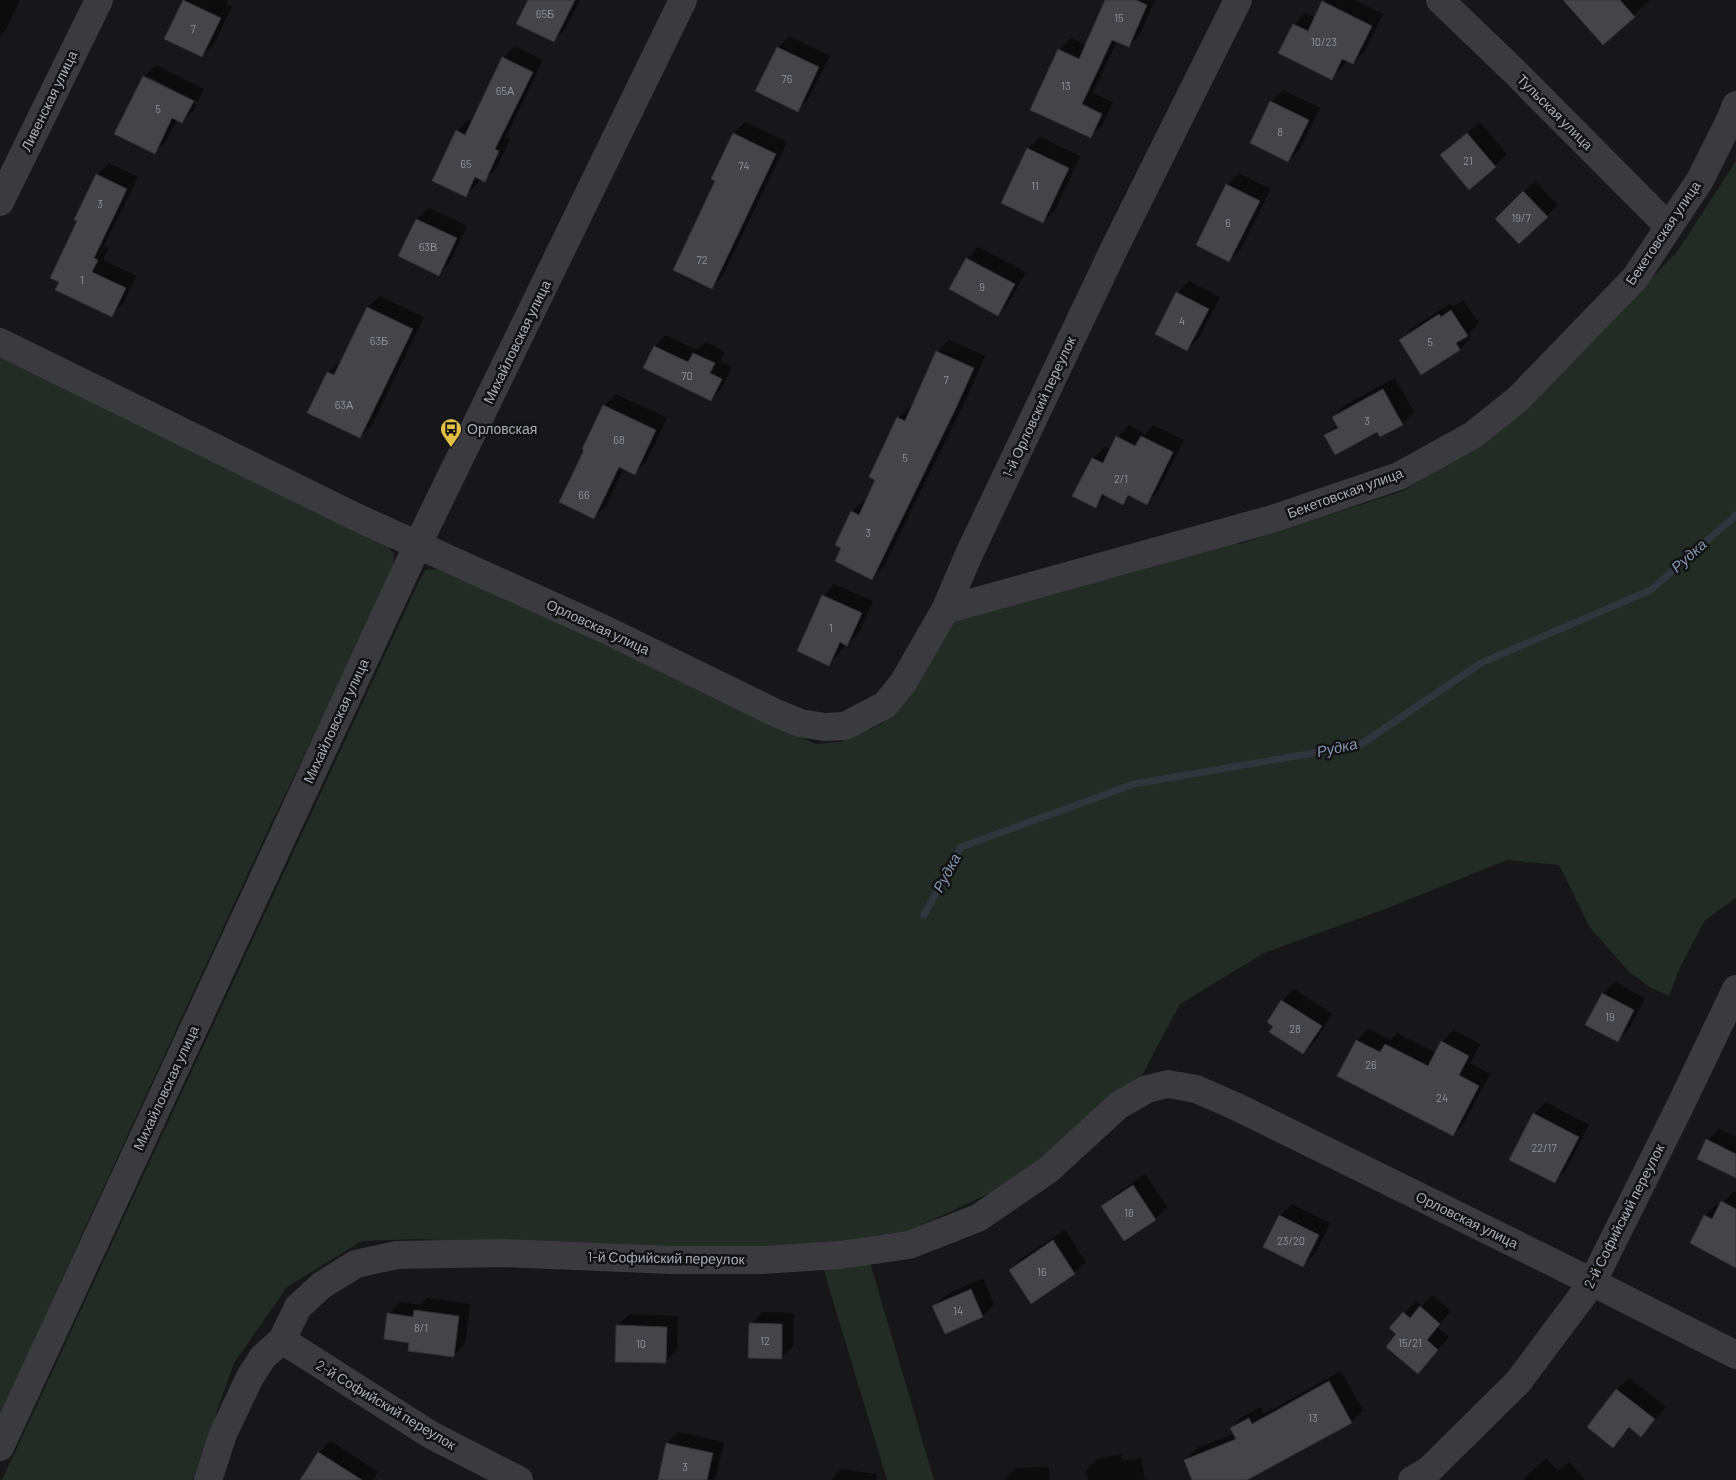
<svg xmlns="http://www.w3.org/2000/svg" width="1736" height="1480" viewBox="0 0 1736 1480" font-family="Barlow,sans-serif">
<rect width="100%" height="100%" fill="#171719"/>
<g fill="#232b25">
<polygon points="1736,161 1736,898 1705,920 1682,963 1669,996 1651,988 1628,971 1589,926 1559,865 1507,860 1385,909 1264,953 1180,1004 1142,1075 1068,1138 1005,1186 911,1230 865,1243 677,1250 418,1239 362,1241 287,1287 234,1363 193,1480 2,1480 420,579 426,570 444,569 816,744 840,742 882,724 916,680 946,624 1235,541 1239,544 1403,491 1444,466 1624,306 1677,252"/>
<polygon points="0,353 381,539 394,554 393,573 269,828 84,1230 0,1417"/>
<polygon points="869,1259 934,1480 887,1480 822,1264"/>
</g>
<g fill="#0007">
<polygon points="0,0 20,0 5,31 0,36"/>
<polygon points="185,0 228,0 226,4 232,6 214,44 202,56 166,39"/>
<polygon points="530,0 580,0 565,29 554,41"/>
<polygon points="1106,0 1155,0 1140,34 1129,46 1117,41 1093,93 1113,102 1102,125 1090,137 1059,50 1071,38 1086,45"/>
<polygon points="1325,0 1354,0 1383,14 1365,51 1353,63 1347,60 1343,66 1332,78 1294,25 1305,13 1316,18"/>
<polygon points="1565,0 1650,0 1603,43"/>
<polygon points="789,36 830,56 809,98 797,110 778,48"/>
<polygon points="515,46 543,60 506,137 510,139 496,169 484,180 480,178 477,184 465,196 457,131 468,120 473,122 503,58"/>
<polygon points="156,65 204,89 198,102 147,76 147,79 197,104 194,110 182,122 177,119 166,141 154,153 116,133 144,77"/>
<polygon points="1283,90 1320,108 1300,149 1288,161 1252,142 1271,102"/>
<polygon points="745,122 787,142 723,275 712,287 717,180 734,134"/>
<polygon points="1480,122 1507,154 1495,166 1442,155"/>
<polygon points="1040,137 1080,156 1055,210 1043,222 1002,203 1028,148"/>
<polygon points="109,163 138,177 104,246 109,248 103,260 136,276 123,304 111,315 61,281 79,221 97,175"/>
<polygon points="1239,173 1271,189 1241,249 1229,260 1197,244 1227,185"/>
<polygon points="1535,181 1558,205 1519,242 1496,219"/>
<polygon points="429,208 467,226 450,262 439,274 400,255 417,219"/>
<polygon points="978,247 1026,272 1009,303 998,315 967,259"/>
<polygon points="1189,281 1220,297 1199,338 1187,349 1177,293"/>
<polygon points="380,296 424,317 372,425 360,437 328,373 340,361 342,362 368,307"/>
<polygon points="1463,300 1479,323 1469,333 1471,337 1460,349 1422,373 1400,340 1412,328 1451,303 1453,307"/>
<polygon points="666,335 697,350 706,342 725,352 721,361 732,367 722,388 711,400 655,346"/>
<polygon points="949,340 985,356 968,395 884,566 872,578 843,548 852,512 864,500 866,502 877,479 898,418 910,406 913,408 937,352"/>
<polygon points="1395,378 1414,412 1402,424 1378,430 1326,435 1337,424 1333,417 1345,405"/>
<polygon points="616,394 667,418 646,462 634,473 624,468 606,506 594,517 585,450 604,406"/>
<polygon points="1129,425 1145,434 1153,425 1184,440 1158,491 1147,503 1131,495 1123,503 1107,495 1095,506 1093,458 1105,447 1111,450 1117,437"/>
<polygon points="834,584 873,601 859,633 847,644 845,643 840,652 829,664 823,596"/>
<polygon points="1615,982 1645,998 1629,1029 1617,1040 1587,1025 1603,993"/>
<polygon points="1294,989 1332,1014 1315,1041 1303,1053 1268,1022 1282,1001"/>
<polygon points="1369,1029 1391,1040 1397,1033 1436,1053 1442,1042 1453,1030 1480,1044 1470,1063 1490,1074 1464,1123 1453,1135 1339,1075 1357,1040"/>
<polygon points="1546,1102 1589,1125 1566,1170 1554,1182 1534,1114"/>
<polygon points="1719,1129 1736,1137 1736,1172 1708,1140"/>
<polygon points="1145,1174 1167,1207 1155,1219 1103,1206 1115,1195"/>
<polygon points="1734,1191 1736,1192 1736,1259 1705,1216 1717,1204 1720,1206"/>
<polygon points="1292,1204 1330,1223 1315,1254 1303,1265 1265,1246 1280,1216"/>
<polygon points="1065,1230 1086,1262 1074,1273 1010,1270 1022,1258"/>
<polygon points="983,1278 994,1304 983,1316 946,1332 934,1306 946,1295"/>
<polygon points="1432,1295 1451,1311 1437,1327 1449,1337 1418,1373 1398,1334 1391,1328 1416,1301 1422,1306"/>
<polygon points="427,1298 470,1304 465,1344 453,1356 410,1342 389,1314 400,1302 420,1305"/>
<polygon points="762,1312 794,1313 793,1346 781,1358 751,1324"/>
<polygon points="629,1314 678,1316 677,1350 665,1362 617,1326"/>
<polygon points="1341,1371 1363,1410 1352,1422 1253,1475 1241,1480 1193,1480 1185,1460 1197,1448 1234,1434 1231,1428 1243,1416 1261,1407 1264,1414"/>
<polygon points="1629,1378 1666,1407 1641,1435 1631,1427 1613,1446 1588,1427 1617,1389"/>
<polygon points="679,1432 724,1442 716,1477 713,1480 665,1480 667,1443"/>
<polygon points="331,1441 378,1472 373,1480 302,1480 319,1452"/>
<polygon points="1121,1454 1122,1461 1141,1458 1145,1480 1088,1480 1086,1470 1098,1459"/>
<polygon points="1546,1458 1558,1471 1569,1462 1585,1480 1522,1480"/>
<polygon points="1049,1467 1050,1480 1004,1480 1016,1468"/>
<polygon points="841,1469 877,1474 876,1480 831,1480"/>
</g>
<g fill="none" stroke-linecap="round" stroke-linejoin="round">
<polyline stroke="#30363e" stroke-width="7" points="924,915 961,847 1134,784 1360,745 1481,663 1651,590 1736,515"/>
</g>
<g fill="#444449" stroke="#323134">
<polygon points="183,0 221,18 202,57 164,39"/>
<polygon points="528,0 575,0 554,42 516,24"/>
<polygon points="1105,0 1136,0 1147,5 1129,47 1112,40 1082,104 1102,114 1091,138 1030,110 1058,49 1079,59"/>
<polygon points="1563,0 1620,0 1635,17 1603,45"/>
<polygon points="1322,1 1372,26 1353,64 1342,59 1332,80 1278,53 1293,24 1308,31"/>
<polygon points="777,47 819,67 798,112 755,91"/>
<polygon points="502,57 533,72 495,149 499,151 485,182 475,177 466,197 432,181 456,130 465,135"/>
<polygon points="143,76 194,101 182,123 172,118 155,154 114,134"/>
<polygon points="1270,101 1309,120 1288,162 1250,143"/>
<polygon points="733,133 776,154 712,289 673,270 715,181 711,179"/>
<polygon points="1467,133 1496,167 1469,190 1440,155"/>
<polygon points="1027,148 1069,168 1043,223 1001,203"/>
<polygon points="96,174 127,189 94,258 98,260 92,272 126,288 112,317 55,290 59,282 50,278 77,221 74,220"/>
<polygon points="1226,184 1260,201 1229,262 1196,245"/>
<polygon points="1523,191 1548,217 1519,244 1495,219"/>
<polygon points="416,219 457,238 439,276 398,256"/>
<polygon points="966,258 1015,284 998,316 949,289"/>
<polygon points="1176,292 1209,309 1187,351 1155,334"/>
<polygon points="367,307 413,329 360,438 307,413 327,372 334,375"/>
<polygon points="1451,310 1468,336 1456,343 1460,350 1421,375 1399,340 1439,314 1441,317"/>
<polygon points="654,346 688,362 693,353 715,363 710,373 722,379 711,401 643,368"/>
<polygon points="936,351 974,368 956,408 872,580 835,561 841,548 835,545 851,511 859,515 875,480 869,477 897,417 905,421"/>
<polygon points="1383,389 1403,425 1380,437 1377,432 1335,455 1324,435 1338,428 1332,417"/>
<polygon points="603,405 656,430 635,475 619,467 594,519 559,502 584,450 582,449"/>
<polygon points="1116,436 1135,446 1141,436 1173,452 1147,505 1128,495 1123,505 1102,494 1096,508 1072,496 1092,458 1103,463"/>
<polygon points="822,595 862,613 847,646 840,642 829,666 797,651"/>
<polygon points="1602,993 1634,1010 1618,1042 1585,1025"/>
<polygon points="1281,1000 1322,1026 1303,1054 1269,1032 1273,1027 1267,1022"/>
<polygon points="1356,1040 1380,1052 1385,1044 1428,1066 1441,1041 1469,1056 1459,1075 1479,1086 1453,1136 1337,1076"/>
<polygon points="1533,1113 1579,1137 1555,1183 1509,1160"/>
<polygon points="1706,1139 1736,1154 1736,1178 1697,1159"/>
<polygon points="1133,1185 1156,1220 1124,1241 1101,1206"/>
<polygon points="1721,1201 1736,1209 1736,1268 1690,1243 1704,1215 1712,1219"/>
<polygon points="1279,1215 1319,1235 1303,1267 1263,1247"/>
<polygon points="1053,1240 1075,1274 1031,1304 1009,1270"/>
<polygon points="971,1289 983,1317 945,1334 932,1306"/>
<polygon points="1420,1306 1440,1324 1427,1340 1438,1350 1418,1374 1386,1347 1396,1334 1389,1328 1403,1312 1410,1318"/>
<polygon points="414,1310 459,1316 454,1357 408,1351 409,1343 384,1339 387,1313 413,1317"/>
<polygon points="749,1323 782,1324 782,1359 748,1358"/>
<polygon points="616,1325 667,1327 666,1363 615,1362"/>
<polygon points="1329,1381 1352,1423 1247,1480 1192,1480 1184,1460 1236,1439 1230,1428 1249,1418 1252,1424"/>
<polygon points="1616,1389 1655,1419 1641,1437 1629,1427 1613,1448 1587,1427"/>
<polygon points="666,1443 713,1453 707,1480 658,1480"/>
<polygon points="318,1452 362,1480 300,1480"/>
</g>
<g fill="none" stroke-linecap="round" stroke-linejoin="round">
<g stroke="#3a3a3f" stroke-width="28">
<polyline points="1440,0 1515,72 1668,226"/>
<polyline points="0,202 99,0"/>
<polyline points="0,342 358,518 602,628 776,713 800,723 824,727 845,726 885,705 903,683 945,610 970,552 1115,247 1238,0"/>
<polyline points="945,610 1272,519 1399,476 1473,435 1518,399 1635,278 1700,180 1730,120 1736,105"/>
<polyline points="282,1340 431,1435 519,1480"/>
<polyline points="0,1447 418,544 683,0"/>
<polyline points="208,1480 223,1434 250,1377 263,1357 282,1340 298,1307 322,1285 356,1264 397,1255 502,1253 672,1260 761,1260 840,1255 909,1245 978,1218 1048,1170 1119,1105 1147,1089 1168,1084 1196,1089 1235,1106 1554,1263 1736,1355"/>
<polyline points="1412,1480 1429,1470 1518,1382 1592,1283 1682,1102 1736,989"/>
</g>
</g>
<defs>
<g id="bus-pin" transform="scale(1.125)"><path d="M0 17L-7.5 6A9.5 9.5 0 1 1 7.5 6Z" fill="#e2c046" stroke="#121214"/><path d="M-5-6H5V4H4V6H2V4H-2V6H-4V4H-5ZM-3.5-4V0h7V-4ZM-3.5 1.2v1.5H-2V1.2ZM2 1.2v1.5H3.5V1.2Z" fill="#111"/></g>
</defs>
<g fill-rule="evenodd">
<use href="#bus-pin" x="451" y="429"/>
</g>
<g text-anchor="middle" stroke-width="5" stroke-linejoin="round" paint-order="stroke">
<g font-size="11" fill="#90939c">
<text x="545" y="18">65Б</text>
<text x="1119" y="22">15</text>
<text x="193" y="33">7</text>
<text x="1324" y="46">10/23</text>
<text x="787" y="83">76</text>
<text x="1066" y="90">13</text>
<text x="505" y="95">65А</text>
<text x="158" y="113">5</text>
<text x="1280" y="136">8</text>
<text x="1468" y="165">21</text>
<text x="466" y="168">65</text>
<text x="744" y="170">74</text>
<text x="1035" y="190">11</text>
<text x="100" y="208">3</text>
<text x="1521" y="222">19/7</text>
<text x="1228" y="227">6</text>
<text x="428" y="251">63В</text>
<text x="702" y="264">72</text>
<text x="82" y="284">1</text>
<text x="982" y="291">9</text>
<text x="1182" y="325">4</text>
<text x="379" y="345">63Б</text>
<text x="1430" y="346">5</text>
<text x="687" y="380">70</text>
<text x="946" y="384">7</text>
<text x="344" y="409">63А</text>
<text x="1367" y="425">3</text>
<text x="619" y="444">68</text>
<text x="905" y="462">5</text>
<text x="1121" y="483">2/1</text>
<text x="584" y="499">66</text>
<text x="868" y="537">3</text>
<text x="831" y="632">1</text>
<text x="1610" y="1021">19</text>
<text x="1295" y="1033">28</text>
<text x="1371" y="1069">26</text>
<text x="1442" y="1102">24</text>
<text x="1544" y="1152">22/17</text>
<text x="1129" y="1217">18</text>
<text x="1291" y="1245">23/20</text>
<text x="1042" y="1276">16</text>
<text x="958" y="1315">14</text>
<text x="421" y="1332">8/1</text>
<text x="765" y="1345">12</text>
<text x="1410" y="1347">15/21</text>
<text x="641" y="1348">10</text>
<text x="1313" y="1422">13</text>
<text x="685" y="1471">3</text>
</g>
<g font-size="14" fill="#aaadb7" stroke="#121214">
<text transform="translate(49 101) rotate(-64)" y="5">Ливенская улица</text>
<text transform="translate(1555 112) rotate(45)" y="5">Тульская улица</text>
<text transform="translate(1663 233) rotate(-56)" y="5">Бекетовская улица</text>
<text transform="translate(517 342) rotate(-64)" y="5">Михайловская улица</text>
<text transform="translate(1039 407) rotate(-65)" y="5">1-й Орловский переулок</text>
<text transform="translate(1345 493) rotate(-20)" y="5">Бекетовская улица</text>
<text transform="translate(598 627) rotate(25)" y="5">Орловская улица</text>
<text transform="translate(336 721) rotate(-65)" y="5">Михайловская улица</text>
<text transform="translate(166 1088) rotate(-65)" y="5">Михайловская улица</text>
<text transform="translate(1624 1216) rotate(-63)" y="5">2-й Софийский переулок</text>
<text transform="translate(1467 1220) rotate(26)" y="5">Орловская улица</text>
<text transform="translate(666 1258) rotate(1)" y="5">1-й Софийский переулок</text>
<text transform="translate(386 1405) rotate(31)" y="5">2-й Софийский переулок</text>
</g>
<g font-size="14" fill="#aaadb7" stroke="#121214" text-anchor="start">
<text x="467" y="434">Орловская</text>
</g>
<g font-size="15" font-style="italic" fill="#8496af" stroke="#121214">
<text transform="translate(1689 556) rotate(-42)" y="5">Рудка</text>
<text transform="translate(1337 748) rotate(-12)" y="5">Рудка</text>
<text transform="translate(947 873) rotate(-62)" y="5">Рудка</text>
</g>
</g>
</svg>
